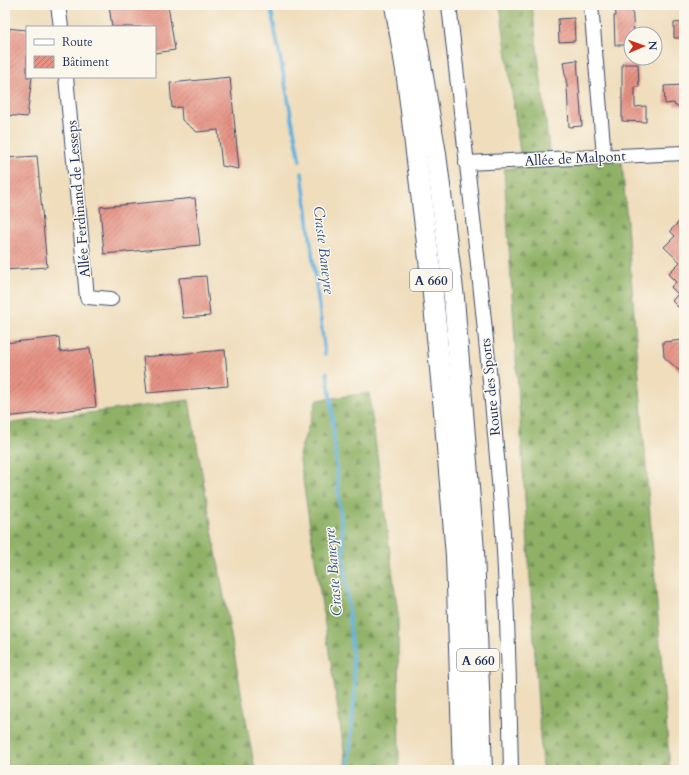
<svg xmlns="http://www.w3.org/2000/svg" width="689" height="775" viewBox="0 0 689 775" font-family="Cardo,serif">
<defs>
<pattern id="forest-firs" width="22" height="20" patternUnits="userSpaceOnUse"><rect width="22" height="20" fill="#8fb166"/><path d="M5 1l3.5 6h-7zM16 11l3.5 6h-7z" fill="#749057"/></pattern>
<pattern id="building-hatch" width="6" height="6" patternUnits="userSpaceOnUse"><rect width="6" height="6" fill="#e59183"/><path d="M-1 1l2-2M0 6l6-6M5 7l2-2" fill="none" stroke="#b9776e"/></pattern>
</defs>
<rect width="100%" height="100%" fill="#fbf7ec"/>
<filter id="ink" filterUnits="userSpaceOnUse"><feTurbulence type="fractalNoise" baseFrequency=".025" numOctaves="2"/><feDisplacementMap in="SourceGraphic" scale="8" xChannelSelector="R" yChannelSelector="G"/><feConvolveMatrix kernelMatrix="1 2 1 2 8 2 1 2 1" color-interpolation-filters="sRGB"/></filter>
<filter id="wash" filterUnits="userSpaceOnUse"><feTurbulence type="fractalNoise" baseFrequency=".012" numOctaves="4" result="noise"/><feDisplacementMap in="SourceGraphic" scale="16" xChannelSelector="R" yChannelSelector="G"/><feGaussianBlur stdDeviation="0.9" result="paint"/><feColorMatrix in="noise" values="0 0 0 0 0 0 0 0 0 0 0 0 0 0 0 0 0 1.4 0 .05"/><feComposite in="paint" operator="in"/></filter>
<g filter="url(#wash)">
<rect width="100%" height="100%" fill="#efddbc"/>
<g fill="url(#forest-firs)" stroke="#557062">
<polygon points="500,5 532,5 551,165 622,160 670,770 545,770 542,767 504,169 522,167"/>
<polygon points="369,393 398,614 399,770 347,770 299,454 317,400"/>
<polygon points="189,400 255,770 5,770 5,424"/>
</g>
<g fill="none" stroke-linecap="round" stroke-linejoin="round">
<g stroke="#64b1dd" stroke-width="3.5">
<polyline points="270,5 300,161"/>
<polyline points="302,173 325,354"/>
<polyline points="327,372 331,401 355,689 348,770"/>
</g>
</g>
<g id="blocks">
<g fill="url(#building-hatch)">
<polygon points="109,5 168,5 175,50 155,53 155,27 112,27"/>
<polygon points="615,5 632,5 634,34 629,34 630,45 615,45 614,16 616,16"/>
<polygon points="574,18 575,41 559,42 558,19"/>
<polygon points="684,22 684,38 674,38 674,23"/>
<polygon points="5,28 27,30 27,77 32,77 27,117 5,115"/>
<polygon points="577,60 582,126 569,127 567,86 563,62"/>
<polygon points="622,64 638,64 639,87 635,87 635,107 646,106 646,122 622,121"/>
<polygon points="230,77 237,148 239,169 222,166 218,130 197,132 182,120 181,107 172,108 170,83"/>
<polygon points="684,85 684,106 675,106 674,103 665,104 664,86"/>
<polygon points="37,156 47,267 5,270 5,158"/>
<polygon points="195,198 200,245 104,254 100,207"/>
<polygon points="684,217 684,313 672,301 678,294 671,287 676,282 668,274 680,262 664,247 675,236 670,231"/>
<polygon points="206,276 210,316 183,318 179,278"/>
<polygon points="59,337 60,352 90,348 96,407 5,417 5,343"/>
<polygon points="684,340 684,375 664,357 663,342"/>
<polygon points="225,350 228,386 147,393 143,357"/>
</g>
</g>
</g>
<g filter="url(#ink)">
<use href="#blocks" fill-opacity="0" stroke="#3b496c" stroke-width="1"/>
<g fill="none" stroke-linecap="round" stroke-linejoin="round">
<g stroke="#3b496c" stroke-width="16">
<g id="minor">
<polyline points="58,5 61,27"/>
<path d="M 449,5 C 468,176 489,347 502,519 C 508,603 509,687 511,770"/>
<polyline points="591,5 604,156"/>
<polyline points="66,77 87,297 111,299"/>
<polyline points="466,163 684,153"/>
</g>
</g>
<g stroke="#3b496c" stroke-width="22">
<g id="highway">
<polyline points="395,5 406,70 432,284 444,411 456,556 463,770"/>
<polyline points="411,5 436,154 454,298 474,551 482,770"/>
</g>
</g>
<use href="#minor" stroke="#fff" stroke-width="14"/>
<use href="#highway" stroke="#fff" stroke-width="20"/>
</g>
</g>
<g text-anchor="middle" stroke-width="3" stroke-linejoin="round" paint-order="stroke">
<g fill="#fbf7ec" stroke="#5e6b89" stroke-width="1">
<rect x="410" y="269" width="42" height="22" rx="3"/>
<rect x="457" y="649" width="42" height="22" rx="3"/>
</g>
<g font-size="13" font-weight="bold" fill="#1b2f5e">
<text x="431" y="285">A 660</text>
<text x="478" y="665">A 660</text>
</g>
<g font-size="14" fill="#1b2f5e" stroke="#fbf7ec">
<text transform="translate(575 158) rotate(-3)" y="5">Allée de Malpont</text>
<text transform="translate(78 199) rotate(-95)" y="5">Allée Ferdinand de Lesseps</text>
<text transform="translate(490 387) rotate(-96)" y="5">Route des Sports</text>
</g>
<g font-size="15" font-style="italic" fill="#315684" stroke="#fbf7ec">
<text transform="translate(324 250) rotate(83)" y="5">Craste Baneyre</text>
<text transform="translate(333 572) rotate(-95)" y="5">Craste Baneyre</text>
</g>
</g>
<rect width="689" height="775" fill="none" stroke="#fbf7ec" stroke-width="20"/>
<rect x="26" y="26" width="130" height="52" fill="#fbf7ec" stroke="#a1a7b3"/>
<rect x="34" y="39" width="20" height="6" fill="#ffffff" stroke="#a1a7b3"/>
<text x="62" y="46" font-size="12" fill="#1b2f5e">Route</text>
<rect x="34" y="56" width="20" height="12" fill="url(#building-hatch)" stroke="#a1a7b3"/>
<text x="62" y="66" font-size="12" fill="#1b2f5e">Bâtiment</text>
<g transform="translate(643 46) rotate(88)"><circle r="19" fill="#fbf7ec" stroke="#a1a7b3"/>
<path d="M0-3L7 15L0 10L-7 15Z" fill="#c8321e"/>
<text y="-6" font-size="11" font-weight="bold" text-anchor="middle" fill="#1b2f5e">N</text>
</g>
</svg>
